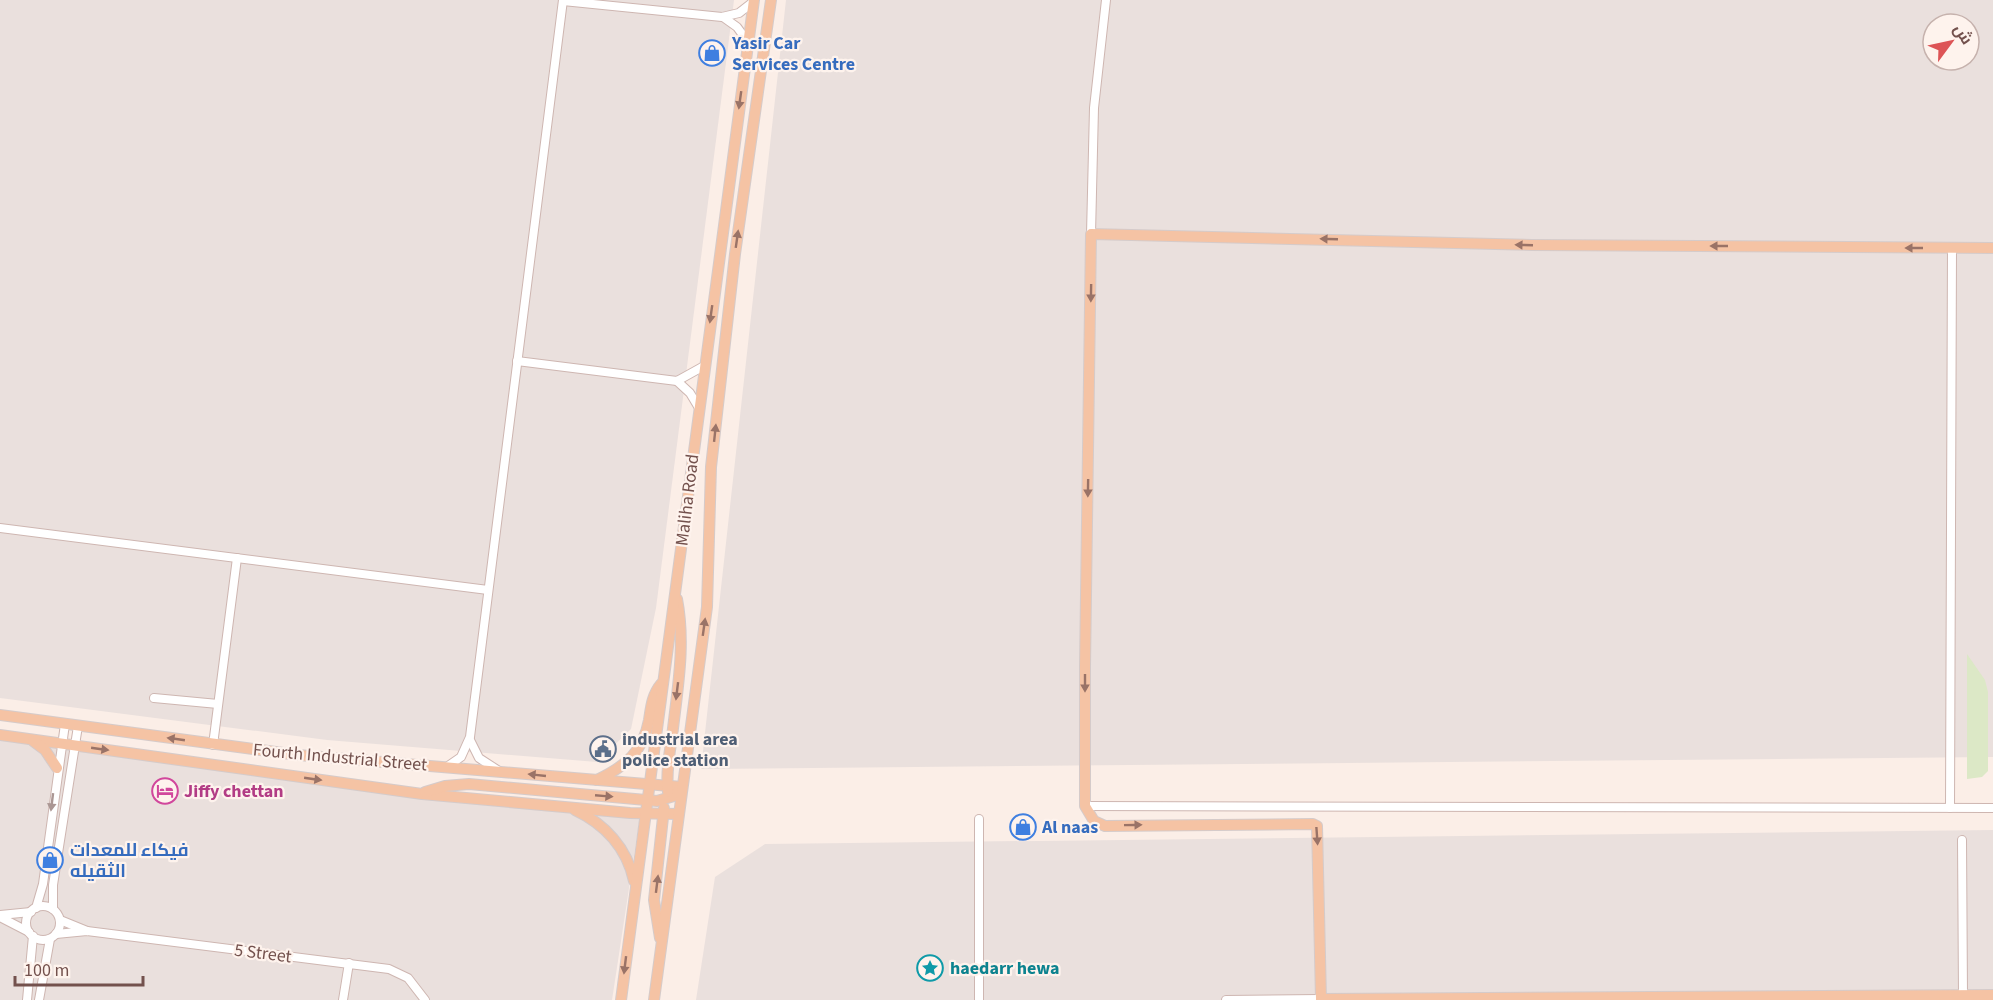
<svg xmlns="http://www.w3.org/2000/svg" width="1993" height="1000" viewBox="0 0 1993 1000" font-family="'Source Sans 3',Cairo,sans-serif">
<rect width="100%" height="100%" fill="#fbeee7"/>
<g fill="#eae0dd" fill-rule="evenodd">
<polygon points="0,0 734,0 656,608 631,729 597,762 327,740 0,698"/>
<path d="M 786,0 L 1993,0 L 1993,757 L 701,769 ZM 1933,24 L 1969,24 L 1969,60 L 1933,60 Z"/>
<polygon points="0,736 640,816 612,1000 0,1000"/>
<polygon points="1993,830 1993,1000 696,1000 715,877 765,844"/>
</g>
<polygon fill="#dce8c6" points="1967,654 1985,680 1988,692 1988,771 1982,777 1967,779"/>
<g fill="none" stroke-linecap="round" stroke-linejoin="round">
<g stroke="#ceb6b1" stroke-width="10">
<g id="minor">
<polyline points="563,1 722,17 739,13 753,2"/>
<polyline points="723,17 737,27 748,42"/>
<polyline points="1091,234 1094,108 1106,0"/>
<polyline points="517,361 677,381 704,366"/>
<polyline points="677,381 690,393 699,408"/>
<polyline points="0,528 488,590"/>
<polyline points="154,698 218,704"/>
<polyline points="470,740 479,758 499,771"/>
<polyline points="213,745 237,558"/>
<polyline points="448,766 461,757 470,737 563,0"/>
<polyline points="1085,806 1993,808"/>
<polyline points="1950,808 1952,248"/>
<polyline points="979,819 979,1000"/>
<polyline points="1962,840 1963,996"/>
<circle cx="43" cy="923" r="17"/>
<polyline points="36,908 43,884 65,724"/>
<polyline points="53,909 53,885 78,726"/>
<polyline points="0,915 31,912"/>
<polyline points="0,917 29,932"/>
<polyline points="60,920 87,931"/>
<polyline points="56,934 87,931 389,969 408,978 425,1000"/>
<polyline points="27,1000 33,936"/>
<polyline points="39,1000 50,939"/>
<polyline points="343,1000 349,963"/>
<polyline points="1226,1000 1321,999"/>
</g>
</g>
<g stroke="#d5cbca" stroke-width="12">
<g id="major">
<polyline points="1993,248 1532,245 1091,234 1085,667 1085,806 1094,821 1105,826 1313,824 1317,826 1321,999 1993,995"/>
<polyline points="0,715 298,755 682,787"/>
<polyline points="0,735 422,794 630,813 678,814"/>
<polyline points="33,741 45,750 57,768"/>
<path d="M 597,780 C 626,766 643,752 649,720 C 651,707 652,695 661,684"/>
<polyline points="425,792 445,786 469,784 657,801 674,796 682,787"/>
<path d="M 668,792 C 666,774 669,755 672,737 C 677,691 686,646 677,599"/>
<path d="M 575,810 C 605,824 627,848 634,881"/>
<polyline points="660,938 654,900 664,808"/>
<polyline points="621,1000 754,0"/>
<polyline points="654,1000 707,607 711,467 735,254 771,0"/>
</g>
</g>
<use href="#minor" stroke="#fff" stroke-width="8"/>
<use href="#major" stroke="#f5c3a4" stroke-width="10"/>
</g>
<defs><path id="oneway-solid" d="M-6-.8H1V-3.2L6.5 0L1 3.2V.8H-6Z" transform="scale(1.5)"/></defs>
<g fill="#9a7367">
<use href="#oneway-solid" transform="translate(740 100) rotate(98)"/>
<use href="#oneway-solid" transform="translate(737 239) rotate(-82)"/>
<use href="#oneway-solid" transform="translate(1329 239) rotate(-178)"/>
<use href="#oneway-solid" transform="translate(1524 245) rotate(-178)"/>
<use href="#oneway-solid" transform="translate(1719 246) rotate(-180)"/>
<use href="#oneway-solid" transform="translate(1914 248) rotate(-180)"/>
<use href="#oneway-solid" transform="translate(1091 293) rotate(91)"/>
<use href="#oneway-solid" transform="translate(711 314) rotate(98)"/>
<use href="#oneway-solid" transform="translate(715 433) rotate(-84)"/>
<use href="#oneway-solid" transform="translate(1088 488) rotate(91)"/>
<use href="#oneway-solid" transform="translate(704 627) rotate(-82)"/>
<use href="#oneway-solid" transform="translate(1085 683) rotate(90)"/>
<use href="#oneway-solid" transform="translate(677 691) rotate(97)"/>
<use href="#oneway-solid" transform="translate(176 739) rotate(-172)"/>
<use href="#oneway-solid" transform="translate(100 749) rotate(8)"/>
<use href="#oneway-solid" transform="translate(537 775) rotate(-174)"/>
<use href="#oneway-solid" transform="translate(313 779) rotate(8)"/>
<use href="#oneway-solid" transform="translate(604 796) rotate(5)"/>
<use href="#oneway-solid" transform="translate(1133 825) rotate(-1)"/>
<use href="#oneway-solid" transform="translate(1317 836) rotate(86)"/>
<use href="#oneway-solid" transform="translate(657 884) rotate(-83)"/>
<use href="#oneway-solid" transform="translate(625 965) rotate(97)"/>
</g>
<use fill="#ab9794" href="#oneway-solid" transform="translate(52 802) rotate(97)"/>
<defs>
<g id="shop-ring" transform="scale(1.35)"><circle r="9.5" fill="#fef3ed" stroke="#3f7fe0" stroke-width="1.5"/><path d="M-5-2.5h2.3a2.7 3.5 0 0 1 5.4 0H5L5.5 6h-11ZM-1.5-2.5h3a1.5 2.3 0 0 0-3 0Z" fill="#3f7fe0"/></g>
<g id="civic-ring" transform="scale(1.35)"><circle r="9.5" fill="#fef3ed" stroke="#5c6f8a" stroke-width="1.5"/><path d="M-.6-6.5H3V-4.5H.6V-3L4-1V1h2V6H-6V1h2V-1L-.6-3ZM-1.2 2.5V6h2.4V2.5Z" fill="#5c6f8a"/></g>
<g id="hotel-ring" transform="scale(1.35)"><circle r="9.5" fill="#fef3ed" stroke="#d1479c" stroke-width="1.5"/><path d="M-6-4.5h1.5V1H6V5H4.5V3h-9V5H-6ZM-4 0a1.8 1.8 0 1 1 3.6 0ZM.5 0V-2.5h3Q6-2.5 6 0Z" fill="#d1479c"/></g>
<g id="sight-ring" transform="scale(1.35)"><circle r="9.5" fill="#fef3ed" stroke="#0f9aa8" stroke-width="1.5"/><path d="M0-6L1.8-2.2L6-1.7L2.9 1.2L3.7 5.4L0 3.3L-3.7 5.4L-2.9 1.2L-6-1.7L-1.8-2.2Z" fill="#0f9aa8"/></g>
</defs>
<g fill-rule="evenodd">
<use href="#shop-ring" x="712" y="53"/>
<use href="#civic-ring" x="603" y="749"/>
<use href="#hotel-ring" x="165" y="791"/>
<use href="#shop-ring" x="1023" y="827"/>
<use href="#shop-ring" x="50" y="860"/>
<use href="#sight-ring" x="930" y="968"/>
</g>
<g text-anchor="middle" stroke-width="4.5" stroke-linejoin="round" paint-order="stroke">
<g font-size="18" font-weight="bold" fill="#366cbe" stroke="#fef3ed" text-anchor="start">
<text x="732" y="49">Yasir Car<tspan x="732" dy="21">Services Centre</tspan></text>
<text x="1042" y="833">Al naas</text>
<text x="70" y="856">فيكاء للمعدات<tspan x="70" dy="21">الثقيله</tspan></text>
</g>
<g font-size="18" fill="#73514d" stroke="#fef3ed">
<text transform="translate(687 500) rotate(-83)" y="6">Maliha Road</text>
<text transform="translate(340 757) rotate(5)" y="6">Fourth Industrial Street</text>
<text transform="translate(263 953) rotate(7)" y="6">5 Street</text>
</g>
<g font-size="18" font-weight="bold" fill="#4e5e75" stroke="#fef3ed" text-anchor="start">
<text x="622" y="745">industrial area<tspan x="622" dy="21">police station</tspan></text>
</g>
<g font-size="18" font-weight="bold" fill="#b23c85" stroke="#fef3ed" text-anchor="start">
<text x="184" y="797">Jiffy chettan</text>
</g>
<g font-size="18" font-weight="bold" fill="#0d838f" stroke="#fef3ed" text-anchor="start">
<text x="950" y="974">haedarr hewa</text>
</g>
</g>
<g transform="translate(1951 42) rotate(57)"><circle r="28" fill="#fef3ed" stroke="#c6b2ad" stroke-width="1.5"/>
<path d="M0-4.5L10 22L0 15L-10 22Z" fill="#dd5456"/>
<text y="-9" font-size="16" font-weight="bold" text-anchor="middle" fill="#73514d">ش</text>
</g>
<path d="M15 976v9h128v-9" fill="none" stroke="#73514d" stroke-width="3"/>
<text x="24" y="976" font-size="18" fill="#73514d" stroke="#fef3ed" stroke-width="4.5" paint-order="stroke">100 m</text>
</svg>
